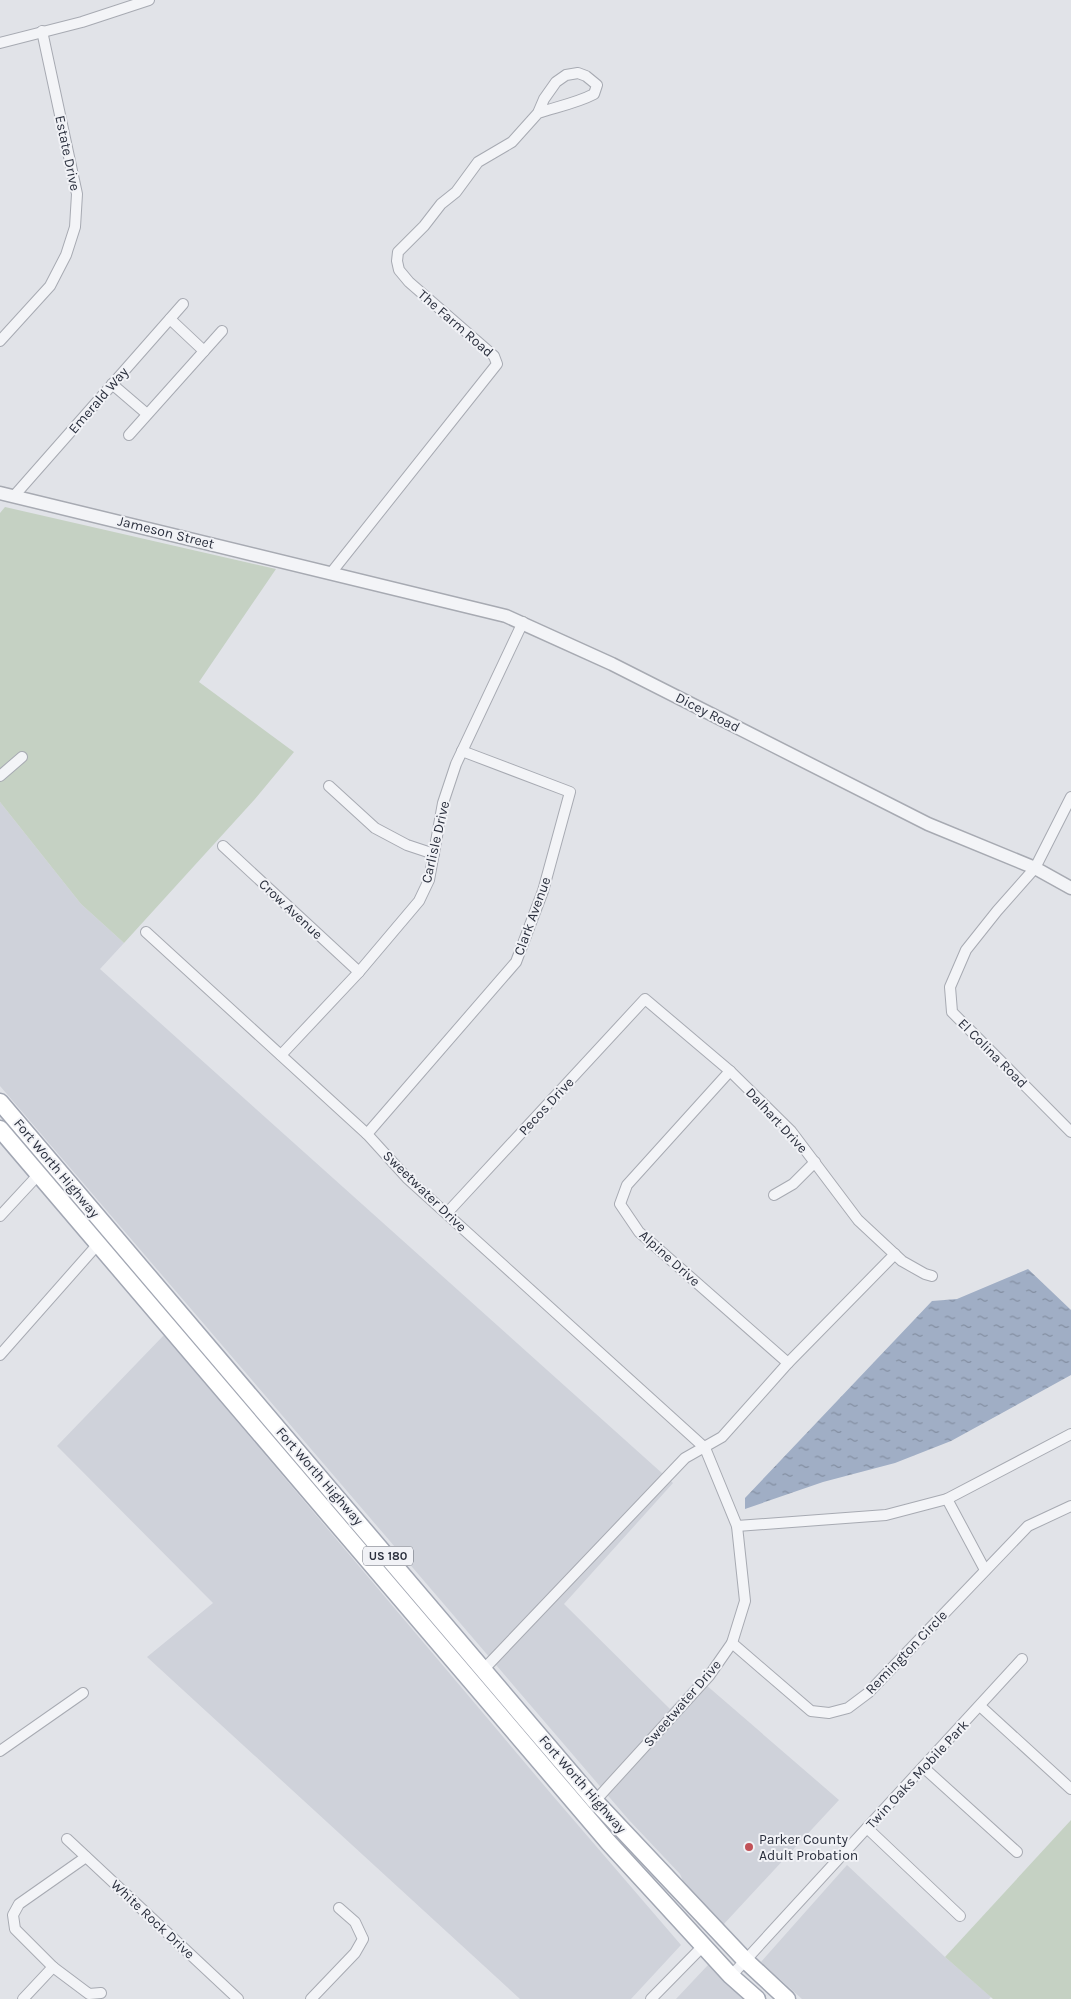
<svg xmlns="http://www.w3.org/2000/svg" width="1071" height="1999" viewBox="0 0 1071 1999" font-family="Karla,sans-serif">
<defs>
<pattern id="water-ripples" width="26" height="14" patternUnits="userSpaceOnUse" patternTransform="scale(1.25)"><rect width="26" height="14" fill="#a0aec5"/><path d="M2 4q2-2 4 0t4 0M15 11q2-2 4 0t4 0" fill="none" stroke="#838ea1"/></pattern>
</defs>
<rect width="100%" height="100%" fill="#e1e3e8"/>
<g fill="#cfd2da">
<polygon points="0,802 81,904 124,943 100,969 673,1483 564,1604 670,1709 698,1678 839,1800 723,1925 683,1881 680,1874 628,1819 0,1086"/>
<polygon points="164,1335 553,1796 681,1945 631,1999 520,1999 147,1657 213,1603 57,1446"/>
<polygon points="847,1865 945,1957 991,1997 989,1999 802,1999 761,1962"/>
<polygon points="708,1965 745,1999 676,1999"/>
</g>
<g fill="#c5d1c3">
<polygon points="5,507 276,569 199,682 294,752 255,799 124,943 81,904 0,802 0,513"/>
<polygon points="1071,1820 1071,1999 993,1999 945,1957"/>
</g>
<polygon fill="url(#water-ripples)" points="1028,1269 1071,1310 1071,1375 951,1441 895,1463 823,1482 745,1509 745,1498 932,1301 957,1299"/>
<g fill="none" stroke-linecap="round" stroke-linejoin="round">
<g stroke="#a7aab2" stroke-width="12">
<g id="minor">
<polyline points="0,43 82,22 149,0"/>
<polyline points="170,319 204,351"/>
<polyline points="0,341 50,286 66,255 75,227 77,194 42,31"/>
<polyline points="112,384 147,414"/>
<polyline points="129,435 222,331"/>
<polyline points="14,496 183,304"/>
<path d="M 331,573 L 497,364 L 494,356 L 409,282 L 399,270 L 397,261 L 398,252 L 424,226 L 441,204 L 456,192 L 478,162 L 512,142 L 538,113 L 544,99 L 556,82 L 566,75 L 578,73 L 586,76 L 597,85 L 594,94 C 577,103 556,107 538,113"/>
<polyline points="0,776 22,757"/>
<polyline points="329,786 375,828 407,845 434,854"/>
<polyline points="1071,797 1035,868 997,911 966,950 950,987 952,1012 1071,1132"/>
<polyline points="223,846 359,972"/>
<polyline points="146,932 367,1134 407,1178 705,1448 737,1526 745,1601 732,1643 709,1676 595,1801"/>
<polyline points="281,1055 359,972 419,901 429,880 443,803 456,764 523,622"/>
<polyline points="730,1071 627,1185 620,1204 639,1232 788,1363"/>
<polyline points="367,1134 516,962 543,891 570,792 462,751"/>
<polyline points="774,1195 793,1184 815,1162"/>
<polyline points="447,1213 645,999 730,1071 791,1131 858,1220 902,1261 925,1274 932,1276"/>
<polyline points="0,1216 39,1174"/>
<polyline points="0,1355 98,1244"/>
<polyline points="947,1499 985,1570"/>
<polyline points="737,1526 886,1515 947,1499 1071,1434"/>
<polyline points="732,1643 811,1711 829,1713 848,1708 868,1693 1028,1526 1071,1506"/>
<polyline points="484,1669 685,1458 722,1437 788,1363 895,1254"/>
<polyline points="980,1706 1071,1789"/>
<polyline points="0,1751 83,1693"/>
<polyline points="923,1767 1017,1852"/>
<polyline points="867,1828 960,1916"/>
<polyline points="67,1839 238,1999"/>
<polyline points="86,1857 19,1904 13,1915 15,1929 53,1967 89,1994 101,1993"/>
<polyline points="731,1976 1022,1659"/>
<polyline points="23,1999 53,1967"/>
<polyline points="311,1999 355,1953 363,1939 355,1922 339,1908"/>
<polyline points="651,1999 703,1946"/>
</g>
</g>
<g stroke="#a7aab2" stroke-width="15">
<polyline id="tertiary" points="0,493 506,616 612,664 928,824 1035,868 1071,888"/>
</g>
<g stroke="#a2a7b3" stroke-width="19">
<g id="primary">
<polyline points="0,1102 595,1801 745,1960 787,1999"/>
<polyline points="0,1129 609,1843 731,1976 757,1999"/>
</g>
</g>
<use href="#minor" stroke="#f3f4f7" stroke-width="10"/>
<use href="#tertiary" stroke="#f3f4f7" stroke-width="12"/>
<use href="#primary" stroke="#fff" stroke-width="16"/>
</g>
<circle fill="#c15258" stroke="#f1f2f6" stroke-width="2" cx="749" cy="1847" r="5"/>
<g text-anchor="middle" stroke-width="4" stroke-linejoin="round" paint-order="stroke">
<rect fill="#f1f2f6" stroke="#666a75" stroke-width="1" x="363" y="1546.5" width="50" height="19" rx="4"/>
<g font-size="12" font-weight="bold" fill="#2b303e">
<text x="388" y="1560">US 180</text>
</g>
<g font-size="14" fill="#2b303e" stroke="#f1f2f6">
<text transform="translate(68 153) rotate(78)" y="5">Estate Drive</text>
<text transform="translate(456 323) rotate(41)" y="5">The Farm Road</text>
<text transform="translate(98 400) rotate(-49)" y="5">Emerald Way</text>
<text transform="translate(166 532) rotate(14)" y="5">Jameson Street</text>
<text transform="translate(708 712) rotate(27)" y="5">Dicey Road</text>
<text transform="translate(435 842) rotate(-77)" y="5">Carlisle Drive</text>
<text transform="translate(291 909) rotate(43)" y="5">Crow Avenue</text>
<text transform="translate(532 916) rotate(-70)" y="5">Clark Avenue</text>
<text transform="translate(993 1053) rotate(45)" y="5">El Colina Road</text>
<text transform="translate(546 1106) rotate(-47)" y="5">Pecos Drive</text>
<text transform="translate(777 1120) rotate(47)" y="5">Dalhart Drive</text>
<text transform="translate(57 1168) rotate(50)" y="5">Fort Worth Highway</text>
<text transform="translate(425 1191) rotate(44)" y="5">Sweetwater Drive</text>
<text transform="translate(670 1258) rotate(42)" y="5">Alpine Drive</text>
<text transform="translate(320 1476) rotate(49)" y="5">Fort Worth Highway</text>
<text transform="translate(906 1652) rotate(-46)" y="5">Remington Circle</text>
<text transform="translate(682 1703) rotate(-49)" y="5">Sweetwater Drive</text>
<text transform="translate(917 1774) rotate(-47)" y="5">Twin Oaks Mobile Park</text>
<text transform="translate(583 1784) rotate(49)" y="5">Fort Worth Highway</text>
<text transform="translate(153 1919) rotate(43)" y="5">White Rock Drive</text>
</g>
<g font-size="14" fill="#2b303e" stroke="#f1f2f6" text-anchor="start">
<text x="759" y="1844">Parker County<tspan x="759" dy="16">Adult Probation</tspan></text>
</g>
</g>
</svg>
